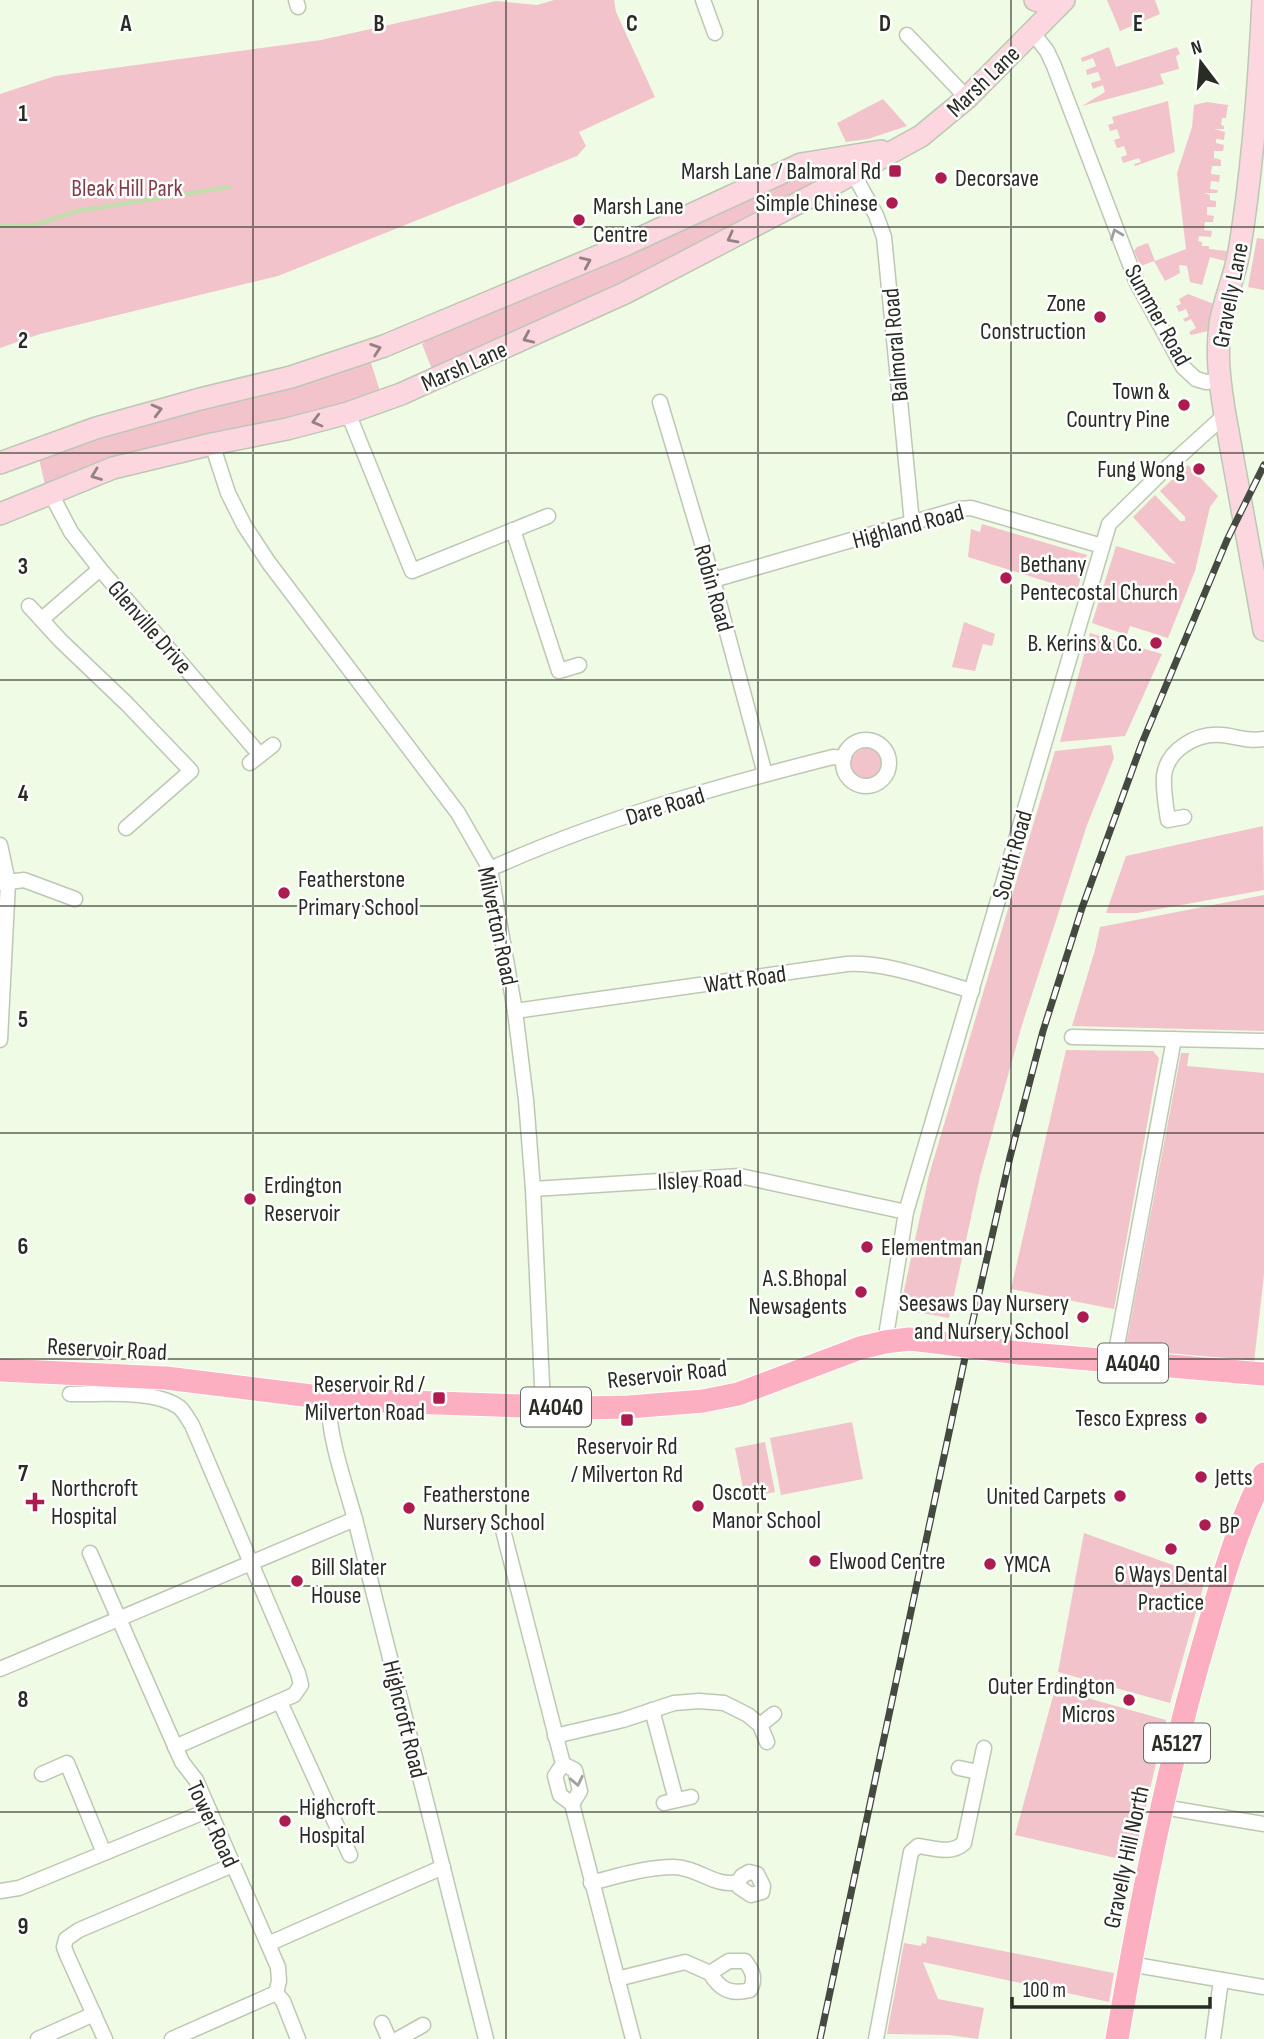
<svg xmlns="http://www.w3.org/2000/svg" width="1264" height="2039" viewBox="0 0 1264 2039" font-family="'Sofia Sans Condensed',sans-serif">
<rect width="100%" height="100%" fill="#effbe5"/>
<g fill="#f2c3cb">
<polygon points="554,0 614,0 616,12 655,97 579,132 586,146 577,156 278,276 40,334 0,348 0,94 55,76 321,40 496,1 537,5"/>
<polygon points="1107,0 1155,0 1160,14 1120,31"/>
<polygon points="1109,47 1116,67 1177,47 1180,54 1176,56 1179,69 1160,74 1164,84 1082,106 1105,92 1103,85 1093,89 1091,83 1101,80 1098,72 1087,75 1086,70 1096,66 1093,58 1082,62 1081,58"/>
<polygon points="883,99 907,126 868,139 846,142 837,123"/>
<polygon points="1168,101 1175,152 1135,166 1134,164 1141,162 1139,158 1123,163 1121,157 1127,155 1124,146 1117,148 1114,140 1120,138 1117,129 1110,131 1108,125 1114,123 1112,117"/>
<polygon points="1207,102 1228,105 1226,118 1222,118 1221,125 1224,126 1224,129 1214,129 1225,132 1224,140 1216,139 1216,143 1224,145 1223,151 1214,151 1214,158 1221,160 1221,166 1212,166 1211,174 1220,175 1219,182 1211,181 1210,189 1218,190 1217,193 1204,193 1210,195 1210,200 1216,201 1216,207 1207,207 1207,215 1214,216 1213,222 1205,222 1204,230 1212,231 1211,237 1199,236 1198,241 1202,242 1202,246 1209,246 1209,249 1227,251 1225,261 1210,257 1202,285 1190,282 1187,266 1179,265 1180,273 1165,281 1154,261 1141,266 1134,251 1137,247 1148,243 1155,261 1186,249 1177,173 1192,127 1194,105"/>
<polygon points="835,169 835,172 608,293 435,369 431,367 422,344 425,342 424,340 777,178"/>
<polygon points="1257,238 1264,239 1264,290 1248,287"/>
<polygon points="1188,294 1214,304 1208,331 1191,335 1189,332 1196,328 1191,319 1185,322 1183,319 1189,316 1186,309 1179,312 1176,306 1181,304 1179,299"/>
<polygon points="370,360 381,394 45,485 38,454"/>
<polygon points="1188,465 1218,496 1210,507 1195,571 1168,638 1130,626 1127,635 1092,623 1116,546 1176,564 1133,517 1155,495 1180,521 1185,521 1185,517 1160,491"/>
<polygon points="982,524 1087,555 1077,591 968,557 971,529 980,532"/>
<polygon points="964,622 995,634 992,646 983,644 975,671 952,667"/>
<polygon points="1090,633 1162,654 1125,736 1060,742"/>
<polygon points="1111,745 1114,758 1087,825 1022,1025 980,1176 949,1318 900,1309 929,1175 1055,751"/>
<circle cx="867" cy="764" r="16"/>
<polygon points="1263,826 1264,890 1137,913 1106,913 1126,856"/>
<polygon points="1264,895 1264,1031 1072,1026 1095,950 1100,927"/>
<polygon points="1066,1050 1153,1051 1159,1058 1114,1309 1011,1289"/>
<polygon points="1181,1053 1189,1053 1187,1066 1264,1073 1264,1275 1254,1362 1130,1350 1126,1345"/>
<polygon points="852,1422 863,1479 781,1495 770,1438"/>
<polygon points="765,1442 775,1492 745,1498 735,1448"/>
<polygon points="1084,1533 1206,1577 1170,1703 1058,1672"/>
<polygon points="1055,1689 1166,1720 1133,1862 1015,1835"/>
<polygon points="927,1936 1114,1973 1109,2002 923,1962 938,1999 984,2008 978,2039 949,2035 887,2034 904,1943 921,1946 922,1943 926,1944"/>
</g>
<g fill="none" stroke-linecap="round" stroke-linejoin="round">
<polyline stroke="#c3ddae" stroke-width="4.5" points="0,226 35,225 77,211 229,187"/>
<g stroke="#bcc8b3" stroke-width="17">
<g id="street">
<polyline points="296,0 298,7"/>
<polyline points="703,0 715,33"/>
<polyline points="1033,33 1047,51 1054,66 1137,283 1183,367 1196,379 1206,382 1219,381"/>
<polyline points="907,35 967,98"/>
<polyline points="853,173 876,215 884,237 912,523"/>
<polyline points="660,402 713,580 765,774"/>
<polyline points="348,413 412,571 548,516"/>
<polyline points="212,444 228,493 244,525 269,563 458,813 490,869 515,1011 526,1100 533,1189 543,1406"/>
<polyline points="50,492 71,532 100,569 260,755"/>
<polyline points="513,530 559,671 579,665"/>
<polyline points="713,580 959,509 971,508 1102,546"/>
<polyline points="29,606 60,640 127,704 191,771 126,828"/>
<polyline points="42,619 100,569"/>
<circle cx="866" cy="763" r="23"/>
<polyline points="250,763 273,745"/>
<path d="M 1184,817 L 1168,820 C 1166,806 1163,791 1164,776 C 1167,750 1196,733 1221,735 C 1237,736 1246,742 1264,739"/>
<polyline points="0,845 8,882 0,1040"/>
<path d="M 490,869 C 598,820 718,786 833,757 L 844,758"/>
<polyline points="1,883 24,880 75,899"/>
<path d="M 515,1011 L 847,964 C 889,962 932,980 972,991"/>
<polyline points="1072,1037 1264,1041"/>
<polyline points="533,1189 740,1176 906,1212"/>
<polyline points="885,1342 906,1212 1109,524 1161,473 1225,415"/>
<polyline points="1114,1362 1174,1039"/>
<path d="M 70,1394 C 101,1395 153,1389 179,1407 C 184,1411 188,1419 192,1425 L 298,1673 L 301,1685 L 294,1695 L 175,1747"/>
<path d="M 328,1398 C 329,1439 344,1480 355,1519 L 486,2039"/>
<polyline points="503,1530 563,1764 555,1776 560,1795 572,1804 633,2039"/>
<polyline points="90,1553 182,1762 196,1780 278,1967 279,1981 276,1993 172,2039"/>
<polyline points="0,1669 355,1519"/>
<polyline points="280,1702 350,1855"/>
<polyline points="652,1710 676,1800"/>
<polyline points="760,1725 774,1714"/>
<polyline points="555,1736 623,1720 674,1703 699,1701 724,1703 748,1715 760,1725 767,1742"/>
<polyline points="563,1764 575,1770 580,1791 572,1804"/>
<polyline points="959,1768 978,1772"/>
<polyline points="42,1774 67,1763 104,1853"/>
<polyline points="664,1803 691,1797"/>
<polyline points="1163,1807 1264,1824"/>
<path d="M 591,1883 C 618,1876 646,1867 674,1867 C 697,1867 716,1888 738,1882 L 742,1876 L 749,1872 L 757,1874 L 763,1886 L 762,1892 L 751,1895 L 739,1887 L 738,1882"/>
<polyline points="0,1891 19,1888 209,1810"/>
<polyline points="268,1944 443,1867"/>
<polyline points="1130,1964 1264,1987"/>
<path d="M 617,1979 L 685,1962 L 710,1973 L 729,1961 L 745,1961 C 753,1971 756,1979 750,1990 C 731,1995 720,1990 710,1973"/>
<polyline points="276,1993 283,2001 298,2039"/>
<polyline points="382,2023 389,2039"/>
<polyline points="38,2039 94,2014"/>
<polyline points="105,2039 67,1955 64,1947 66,1939 79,1930 233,1865"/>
<polyline points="398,2039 423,2025"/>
<path d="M 876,2039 L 911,1852 L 918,1846 C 934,1848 951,1855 964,1843 L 984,1748"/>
<polyline points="1213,2039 1221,1980"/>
</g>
</g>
<g stroke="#bcc8b3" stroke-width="24">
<g id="secondary">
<polyline points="1035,0 1058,6"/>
<path d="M 1263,0 C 1259,84 1253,168 1239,252 C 1235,276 1224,300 1220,324 C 1216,355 1220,385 1225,415 L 1264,630"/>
<polyline points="0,463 96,428 200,399 291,377 384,346 625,245 801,164 881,151"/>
<polyline points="0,514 113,468 212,444 287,429 348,413 401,394 625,293 823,190 921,136 967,98 1064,0"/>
</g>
</g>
<g stroke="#fff" stroke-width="25">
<g id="primary">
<polyline points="1019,1353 1264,1374"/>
<polyline points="0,1370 166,1378 328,1398 379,1401 582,1408 629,1407 703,1401 738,1394 860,1348 885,1342 909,1339 936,1342"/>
<path d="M 1117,2039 C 1141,1901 1168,1763 1208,1629 C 1223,1577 1239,1522 1264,1474"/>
</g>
</g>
<use href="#street" stroke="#fff" stroke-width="14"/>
<use href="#secondary" stroke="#fdd7e0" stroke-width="21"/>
<use href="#primary" stroke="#fbafc1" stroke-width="23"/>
<g stroke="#444a40" stroke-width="7">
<polyline id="rail" points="820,2039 973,1320 1010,1157 1043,1031 1082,908 1142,743 1227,540 1264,465"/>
</g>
<use href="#rail" stroke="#fff" stroke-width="4.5" stroke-dasharray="13" stroke-linecap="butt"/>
<g stroke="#fff" stroke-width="25" stroke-linecap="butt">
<polyline id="primary-bridge" points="936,1342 1019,1353"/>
</g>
<use href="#primary-bridge" stroke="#fbafc1" stroke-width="23"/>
</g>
<defs><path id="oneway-chevron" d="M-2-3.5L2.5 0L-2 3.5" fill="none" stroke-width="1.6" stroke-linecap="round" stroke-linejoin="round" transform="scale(1.75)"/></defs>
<g stroke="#9ea09c">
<use href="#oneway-chevron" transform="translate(1116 234) rotate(-111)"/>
<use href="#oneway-chevron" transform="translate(577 1781) rotate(78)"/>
</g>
<g stroke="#928282">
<use href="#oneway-chevron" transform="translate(732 238) rotate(152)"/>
<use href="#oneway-chevron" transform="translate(586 262) rotate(-24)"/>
<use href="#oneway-chevron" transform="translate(528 338) rotate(156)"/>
<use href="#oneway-chevron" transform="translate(376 349) rotate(-19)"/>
<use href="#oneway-chevron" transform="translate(157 410) rotate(-15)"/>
<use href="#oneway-chevron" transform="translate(317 421) rotate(165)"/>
<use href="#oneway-chevron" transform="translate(96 475) rotate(159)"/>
</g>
<path fill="none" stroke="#282c24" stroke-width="2" stroke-opacity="0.55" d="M 253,0 L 253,2039M 506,0 L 506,2039M 758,0 L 758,2039M 1011,0 L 1011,2039M 0,227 L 1264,227M 0,453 L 1264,453M 0,680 L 1264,680M 0,906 L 1264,906M 0,1133 L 1264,1133M 0,1359 L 1264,1359M 0,1586 L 1264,1586M 0,1812 L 1264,1812"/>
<g fill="#ad1c4f" stroke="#fff" stroke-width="2.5">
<rect x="888" y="164" width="14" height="14" rx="3.5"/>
<circle cx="941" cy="178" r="7"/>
<circle cx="892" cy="203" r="7"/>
<circle cx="579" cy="220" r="7"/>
<circle cx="1100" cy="317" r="7"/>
<circle cx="1184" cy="405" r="7"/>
<circle cx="1199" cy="469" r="7"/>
<circle cx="1006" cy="578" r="7"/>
<circle cx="1156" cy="643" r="7"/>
<circle cx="284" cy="893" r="7"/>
<circle cx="250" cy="1199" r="7"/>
<circle cx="867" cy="1247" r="7"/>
<circle cx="861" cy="1292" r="7"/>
<circle cx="1083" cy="1317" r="7"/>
<rect x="432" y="1391" width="14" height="14" rx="3.5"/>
<circle cx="1201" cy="1418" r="7"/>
<rect x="620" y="1413" width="14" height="14" rx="3.5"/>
<circle cx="1201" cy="1477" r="7"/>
<circle cx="1120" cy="1496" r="7"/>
<path d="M31.5 1491.5h7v7h7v7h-7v7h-7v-7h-7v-7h7z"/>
<circle cx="698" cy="1506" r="7"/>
<circle cx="409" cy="1508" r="7"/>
<circle cx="1205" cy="1525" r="7"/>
<circle cx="1171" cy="1549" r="7"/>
<circle cx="815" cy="1561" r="7"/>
<circle cx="990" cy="1564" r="7"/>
<circle cx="297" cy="1581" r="7"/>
<circle cx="1129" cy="1700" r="7"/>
<circle cx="285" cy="1821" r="7"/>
</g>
<g text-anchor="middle" stroke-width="5" stroke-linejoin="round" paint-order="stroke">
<g fill="#fff" stroke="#686b66" stroke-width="2">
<rect x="1098" y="1343.5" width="70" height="39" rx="5"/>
<rect x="521" y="1387.5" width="70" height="39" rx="5"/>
<rect x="1144" y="1723.5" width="66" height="39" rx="5"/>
</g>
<g font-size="23" font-weight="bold" fill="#282c24">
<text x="1133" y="1371">A4040</text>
<text x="556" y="1415">A4040</text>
<text x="1177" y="1751">A5127</text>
</g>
<g font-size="24" fill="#282c24" stroke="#fff">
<text transform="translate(983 81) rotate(-44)" y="8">Marsh Lane</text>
<text transform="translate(1230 295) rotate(-79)" y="8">Gravelly Lane</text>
<text transform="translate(1158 315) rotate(61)" y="8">Summer Road</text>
<text transform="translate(895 345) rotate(-95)" y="8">Balmoral Road</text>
<text transform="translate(464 366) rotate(-24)" y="8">Marsh Lane</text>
<text transform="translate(908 526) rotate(-15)" y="8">Highland Road</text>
<text transform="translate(714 588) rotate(74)" y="8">Robin Road</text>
<text transform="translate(150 627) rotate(49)" y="8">Glenville Drive</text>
<text transform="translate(665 806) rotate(-17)" y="8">Dare Road</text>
<text transform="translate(1012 855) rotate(-74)" y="8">South Road</text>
<text transform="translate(498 926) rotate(78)" y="8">Milverton Road</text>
<text transform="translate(745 979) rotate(-8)" y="8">Watt Road</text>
<text transform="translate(700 1180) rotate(-2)" y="8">Ilsley Road</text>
<text transform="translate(107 1349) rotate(3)" y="8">Reservoir Road</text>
<text transform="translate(667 1374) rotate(-6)" y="8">Reservoir Road</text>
<text transform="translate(405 1719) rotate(76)" y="8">Highcroft Road</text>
<text transform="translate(213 1824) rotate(65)" y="8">Tower Road</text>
<text transform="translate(1126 1857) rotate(-78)" y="8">Gravelly Hill North</text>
</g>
<g font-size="24" fill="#282c24" stroke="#fff" text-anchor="start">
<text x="881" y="179" text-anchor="end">Marsh Lane / Balmoral Rd</text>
<text x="955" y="186">Decorsave</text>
<text x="878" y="211" text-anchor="end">Simple Chinese</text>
<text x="593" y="214">Marsh Lane<tspan x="593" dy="28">Centre</tspan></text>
<text x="1086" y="311" text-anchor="end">Zone<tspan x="1086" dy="28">Construction</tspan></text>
<text x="1170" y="399" text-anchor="end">Town &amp;<tspan x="1170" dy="28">Country Pine</tspan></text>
<text x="1185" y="477" text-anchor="end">Fung Wong</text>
<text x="1020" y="572">Bethany<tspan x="1020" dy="28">Pentecostal Church</tspan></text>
<text x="1142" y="651" text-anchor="end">B. Kerins &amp; Co.</text>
<text x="298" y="887">Featherstone<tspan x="298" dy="28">Primary School</tspan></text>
<text x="264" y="1193">Erdington<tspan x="264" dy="28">Reservoir</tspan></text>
<text x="881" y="1255">Elementman</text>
<text x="847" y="1286" text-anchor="end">A.S.Bhopal<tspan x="847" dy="28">Newsagents</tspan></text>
<text x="1069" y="1311" text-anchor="end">Seesaws Day Nursery<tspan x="1069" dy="28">and Nursery School</tspan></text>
<text x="425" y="1392" text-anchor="end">Reservoir Rd /<tspan x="425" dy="28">Milverton Road</tspan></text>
<text x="1187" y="1426" text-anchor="end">Tesco Express</text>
<text x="627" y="1454" text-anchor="middle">Reservoir Rd<tspan x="627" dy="28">/ Milverton Rd</tspan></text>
<text x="1215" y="1485">Jetts</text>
<text x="51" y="1496">Northcroft<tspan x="51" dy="28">Hospital</tspan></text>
<text x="712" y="1500">Oscott<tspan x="712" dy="28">Manor School</tspan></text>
<text x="423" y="1502">Featherstone<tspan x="423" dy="28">Nursery School</tspan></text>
<text x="1106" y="1504" text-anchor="end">United Carpets</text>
<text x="1219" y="1533">BP</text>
<text x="829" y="1569">Elwood Centre</text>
<text x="1004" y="1572">YMCA</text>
<text x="311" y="1575">Bill Slater<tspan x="311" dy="28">House</tspan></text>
<text x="1171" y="1582" text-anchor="middle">6 Ways Dental<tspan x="1171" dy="28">Practice</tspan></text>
<text x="1115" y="1694" text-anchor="end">Outer Erdington<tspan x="1115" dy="28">Micros</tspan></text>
<text x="299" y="1815">Highcroft<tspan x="299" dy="28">Hospital</tspan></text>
</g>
<g font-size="24" fill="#823c4c" stroke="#fff">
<text x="127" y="196">Bleak Hill Park</text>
</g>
</g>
<g font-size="23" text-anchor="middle" font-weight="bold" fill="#282c24" stroke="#fff" stroke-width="5" stroke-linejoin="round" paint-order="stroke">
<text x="126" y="31">A</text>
<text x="379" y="31">B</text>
<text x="632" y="31">C</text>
<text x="885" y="31">D</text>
<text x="1138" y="31">E</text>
<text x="23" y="121">1</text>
<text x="23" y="348">2</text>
<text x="23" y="574">3</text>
<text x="23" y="801">4</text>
<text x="23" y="1027">5</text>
<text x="23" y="1254">6</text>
<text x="23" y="1481">7</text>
<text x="23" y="1707">8</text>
<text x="23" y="1934">9</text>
</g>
<g transform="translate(1201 63) rotate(344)" stroke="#ffffff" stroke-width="5" paint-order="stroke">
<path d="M0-5L12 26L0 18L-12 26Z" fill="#282c24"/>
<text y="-10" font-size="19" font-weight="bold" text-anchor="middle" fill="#282c24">N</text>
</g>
<path d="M1012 1997v10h198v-10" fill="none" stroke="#282c24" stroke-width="3.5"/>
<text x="1023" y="1997" font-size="21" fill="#282c24" stroke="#ffffff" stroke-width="5" paint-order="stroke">100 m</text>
</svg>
